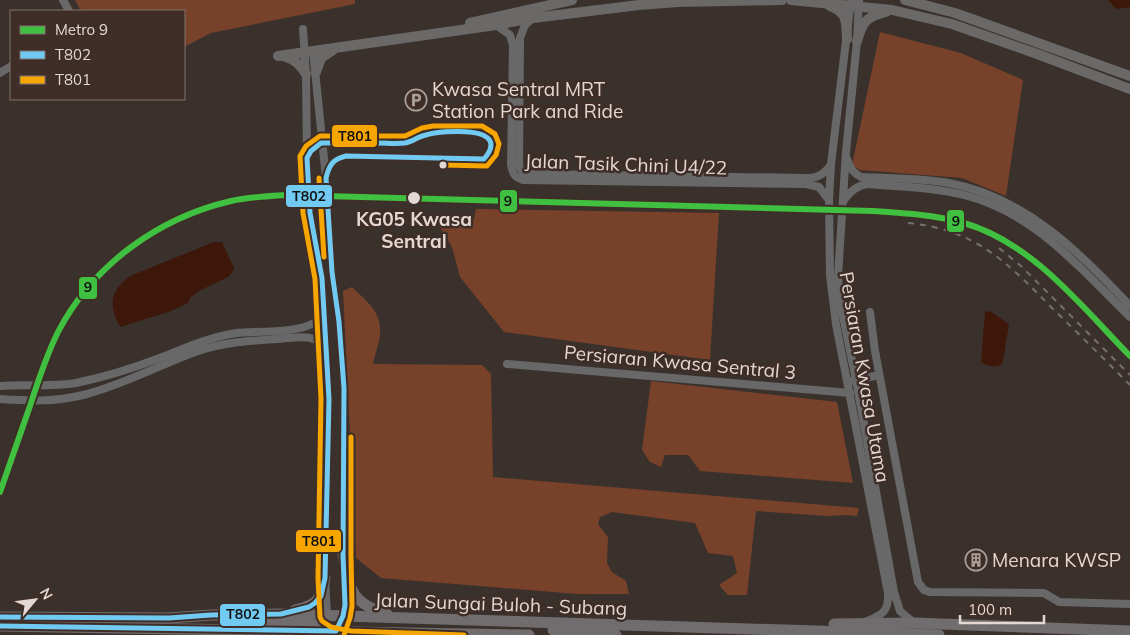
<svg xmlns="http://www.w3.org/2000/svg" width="1130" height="635" viewBox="0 0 1130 635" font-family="Mulish,sans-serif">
<rect width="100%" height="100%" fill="#3a312d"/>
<g fill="#78412a">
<polygon points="75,0 355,0 355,4 211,33 184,47 184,11 81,11"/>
<polygon points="880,32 961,53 1023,80 1006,196 962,178 860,170 852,165"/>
<polygon points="476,209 719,213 710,360 504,332 460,277 452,247 438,224 452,218 474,219"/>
<path d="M 352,287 C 364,299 380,310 380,329 C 381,340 375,353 373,364 L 482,365 L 491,374 L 493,477 L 859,508 L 857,516 L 846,515 L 827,516 L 756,511 L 747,595 L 728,595 L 719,585 L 737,573 L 733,556 L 708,553 L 695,523 L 612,512 L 600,517 L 598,524 L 608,537 L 607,563 L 612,572 L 626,581 L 629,594 L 577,594 L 381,578 L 356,558 L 343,291 Z"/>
<polygon points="651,381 837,402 853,483 700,471 688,455 665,455 661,467 650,462 642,450"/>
</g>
<g fill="#3d180a">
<polygon points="1108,0 1130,0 1130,7 1116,9"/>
<path d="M 214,242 L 222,242 L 234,268 L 232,273 L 228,277 L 199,291 L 191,297 L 188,303 L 171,311 L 120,327 C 108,304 110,291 130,276 Z"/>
<path d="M 990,311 L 1009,324 L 1003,361 L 1001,365 C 993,367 987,367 981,362 L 985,312 Z"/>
</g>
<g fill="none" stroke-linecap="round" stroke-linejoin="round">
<g stroke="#696868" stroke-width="8">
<polyline points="63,0 69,11"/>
<path d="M 851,0 L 831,164 L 829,200 L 830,275 L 836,324 L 888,593 C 889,613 881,615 865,622"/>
<polyline points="859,0 857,41 846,152 838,276 840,301 856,380 894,592 900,611 914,623"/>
<path d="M 533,18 L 525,25 L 520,38 L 519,166 L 523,173 L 529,174 L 806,178 C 818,178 823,175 831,165"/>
<path d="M 496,25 L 510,35 L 513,45 L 511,165 C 513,174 514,177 523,180 L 806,184 L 819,187 L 829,200"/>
<polyline points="303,29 306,74 307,158 310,213 322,278 329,399 325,578 327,615"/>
<polyline points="313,51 326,178 332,272 339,322 344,388 343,560"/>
<polyline points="0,73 11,66"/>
<path d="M 847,159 C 850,168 853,173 861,177 C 890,178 920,178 949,183 C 1024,197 1080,252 1130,306"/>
<path d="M 844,200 C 851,191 857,185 869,184 C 901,187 933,187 964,195 C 1035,213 1080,268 1130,317"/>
<polyline points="870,312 875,351 918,582 924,590 930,592 1044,593 1059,602 1130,604"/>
<polyline points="507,364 850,393"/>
<polyline points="852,381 879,375"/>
<path d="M 0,386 C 25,384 51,387 76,383 C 104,377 131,369 157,359 C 183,349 208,337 237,333 C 256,331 306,334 319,319 C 321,317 322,312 324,309"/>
<path d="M 0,399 C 30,401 54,402 83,395 C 123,385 159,365 198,351 C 223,342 250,341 277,339 C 296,338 313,332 326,348"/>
<polyline points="343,616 345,605 344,576"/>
</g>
<g stroke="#6b6868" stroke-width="10">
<polyline points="791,0 892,10 952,24 1040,55 1130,89"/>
<polyline points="905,0 955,13 1130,76"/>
<path d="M 830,6 C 848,13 846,21 847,39"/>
<polyline points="470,23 572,0"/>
<path d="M 857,41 C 863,21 866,17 886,12"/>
<polyline points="278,56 496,25 533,18 639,5 678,2 782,0"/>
<path d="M 282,56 C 294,59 299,63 306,74"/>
<polyline points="316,72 321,58 333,50"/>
</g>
<g stroke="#716d6e" stroke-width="11">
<path d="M 343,555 C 350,589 350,603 387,614"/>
<path d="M 295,610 C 318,605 320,600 325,578"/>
<polyline points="0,617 169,618 211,615 281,614 939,635"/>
<polyline points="233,622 322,624"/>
<polyline points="834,624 914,623 1130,631"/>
<polyline points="0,626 529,635"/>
<polyline points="553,630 609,632 616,635"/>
</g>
<g stroke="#74706e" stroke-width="2" stroke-dasharray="6 6" stroke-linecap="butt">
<path d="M 908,223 C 976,229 1009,264 1054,310 C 1080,335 1105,360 1130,385"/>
<polyline points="999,248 1021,266 1130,375"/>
</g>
<g stroke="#3f2e28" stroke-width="9">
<path id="bus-1" d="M 0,617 L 169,618 L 211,615 L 281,614 L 309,607 L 315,603 L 321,596 L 325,578 L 329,399 L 322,278 L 310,213 L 307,158 L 311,151 L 321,143 C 340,143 359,143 378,143 C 387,143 396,144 405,143 C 412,142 419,136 426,135 C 443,130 513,125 484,159 L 346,156 C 333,159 329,165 326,178 L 332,272 L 339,322 L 344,388 L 343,555 L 345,605 L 343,616 L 336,631 L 0,626"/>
</g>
<g stroke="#3f2e28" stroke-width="9">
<g id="bus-2">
<polyline points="443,165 487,166 496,155 499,144 495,134 482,126 433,126 422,128 405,136 320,136 306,146 300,156 303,213 315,279 321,399 318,578 320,617 322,621 331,627 351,631 464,635"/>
<polyline points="319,178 324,257"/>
<polyline points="344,635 350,618 352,606 351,555 351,437"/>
</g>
</g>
<use href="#bus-1" stroke="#71caf2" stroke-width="5"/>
<use href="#bus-2" stroke="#f7a600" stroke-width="5"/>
<g stroke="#3f2e28" stroke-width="10">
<path id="metro-1" d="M 0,492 C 10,463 20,435 30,406 C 38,381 46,356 58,332 C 93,265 158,218 231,201 C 249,197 268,196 287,195 L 873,211 C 904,213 935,215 964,223 C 1033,243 1082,307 1130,356"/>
</g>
<use href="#metro-1" stroke="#40c040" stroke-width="6"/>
</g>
<defs>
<g id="parking-ring" transform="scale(1.125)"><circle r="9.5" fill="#3f2e28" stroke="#a89e9a" stroke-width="1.5"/><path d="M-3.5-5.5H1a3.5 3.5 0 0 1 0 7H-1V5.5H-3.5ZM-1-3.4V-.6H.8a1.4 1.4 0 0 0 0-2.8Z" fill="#a89e9a"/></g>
<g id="building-ring" transform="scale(1.125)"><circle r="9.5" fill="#3f2e28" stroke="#a89e9a" stroke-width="1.5"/><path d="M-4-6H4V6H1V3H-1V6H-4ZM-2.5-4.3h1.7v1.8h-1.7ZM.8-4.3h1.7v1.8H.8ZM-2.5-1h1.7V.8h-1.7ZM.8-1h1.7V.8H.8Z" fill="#a89e9a"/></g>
</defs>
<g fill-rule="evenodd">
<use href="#parking-ring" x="416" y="100"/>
<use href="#building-ring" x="976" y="560"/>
</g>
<g fill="#e3d8d4" stroke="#3f2e28" stroke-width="2">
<circle cx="443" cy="165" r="4.5"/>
<circle cx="414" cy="198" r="7"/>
</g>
<g text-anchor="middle" stroke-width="5" stroke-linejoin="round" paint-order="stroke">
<g font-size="19" fill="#e3d8d4" stroke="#3f2e28" text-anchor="start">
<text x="432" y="96">Kwasa Sentral MRT<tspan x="432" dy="22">Station Park and Ride</tspan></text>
<text x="992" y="567">Menara KWSP</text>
</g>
<g font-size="19" fill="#e3d8d4" stroke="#3f2e28">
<text transform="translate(626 164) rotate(2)" y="7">Jalan Tasik Chini U4/22</text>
<text transform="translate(680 362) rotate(5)" y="7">Persiaran Kwasa Sentral 3</text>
<text transform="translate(865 377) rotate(80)" y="7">Persiaran Kwasa Utama</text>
<text transform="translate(501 604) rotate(2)" y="7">Jalan Sungai Buloh - Subang</text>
</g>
<g font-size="19" font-weight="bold" fill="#e3d8d4" stroke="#3f2e28">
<text x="414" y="226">KG05 Kwasa<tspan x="414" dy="22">Sentral</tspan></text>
</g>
</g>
<g stroke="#3f2e28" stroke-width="2">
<rect x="331" y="124" width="47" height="24" rx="5" fill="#f7a600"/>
<rect x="285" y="184" width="48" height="24" rx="5" fill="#71caf2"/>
<rect x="499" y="189" width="19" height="24" rx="5" fill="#40c040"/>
<rect x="946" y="209" width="19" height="24" rx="5" fill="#40c040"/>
<rect x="78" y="276" width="20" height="24" rx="5" fill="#40c040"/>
<rect x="295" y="529" width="47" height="24" rx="5" fill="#f7a600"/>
<rect x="219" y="603" width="47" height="24" rx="5" fill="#71caf2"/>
</g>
<g font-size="14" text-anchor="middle" font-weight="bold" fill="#111">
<text x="355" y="141">T801</text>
<text x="309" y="201">T802</text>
<text x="508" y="206">9</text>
<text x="956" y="226">9</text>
<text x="88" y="292">9</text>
<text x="319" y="546">T801</text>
<text x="243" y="619">T802</text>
</g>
<rect x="10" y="10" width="175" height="90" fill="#3f2e28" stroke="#81726d"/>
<rect x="20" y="26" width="25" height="8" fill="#40c040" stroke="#81726d"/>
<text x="55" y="35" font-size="15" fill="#e3d8d4">Metro 9</text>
<rect x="20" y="51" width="25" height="8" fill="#71caf2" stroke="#81726d"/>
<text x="55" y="60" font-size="15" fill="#e3d8d4">T802</text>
<rect x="20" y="76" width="25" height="8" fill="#f7a600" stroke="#81726d"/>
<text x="55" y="85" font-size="15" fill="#e3d8d4">T801</text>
<g transform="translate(35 600) rotate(61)" stroke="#3f2e28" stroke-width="4" paint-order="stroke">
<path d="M0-4L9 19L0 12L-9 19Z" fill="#e3d8d4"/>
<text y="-8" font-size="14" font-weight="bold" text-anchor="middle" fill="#e3d8d4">N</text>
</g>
<path d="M960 615v8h84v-8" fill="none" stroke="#e3d8d4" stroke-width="2.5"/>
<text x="968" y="615" font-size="15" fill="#e3d8d4" stroke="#3f2e28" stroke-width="4" paint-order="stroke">100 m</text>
</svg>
